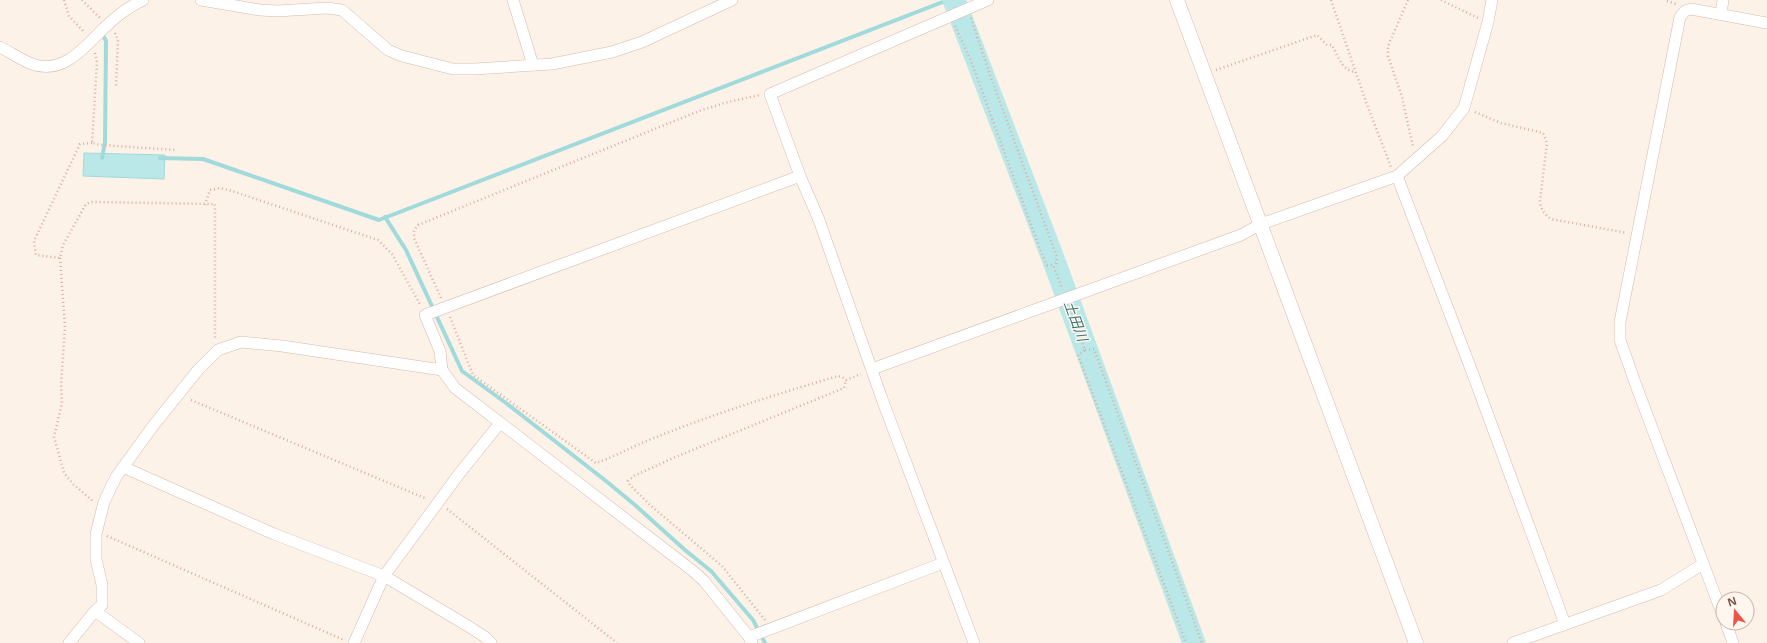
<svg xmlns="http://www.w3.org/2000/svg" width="1767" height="643" viewBox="0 0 1767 643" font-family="'Open Sans','Noto Sans JP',sans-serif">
<rect width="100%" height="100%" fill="#fdf2e7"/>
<polygon fill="#bae8e8" stroke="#a0dadb" points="84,153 165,155 164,179 83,176"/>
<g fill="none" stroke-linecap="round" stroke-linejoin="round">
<g stroke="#a0dadb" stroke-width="4">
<polyline points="102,158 105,142 106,41 104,37"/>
<polyline points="160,158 203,159 379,220 948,0"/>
<polyline points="385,217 406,250 462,371 506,403 606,481 635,505 685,550 711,571 753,620 765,643"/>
</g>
<polyline stroke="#bae8e8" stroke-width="23" points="954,0 1051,253 1194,643"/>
<g stroke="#d3baaf" stroke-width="12">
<g id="minor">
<polyline points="201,0 260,10 277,11 327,8 342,10 388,50 402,56 453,69 475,69 552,64 612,52 642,42 732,0"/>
<polyline points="513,0 533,65"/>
<polyline points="1721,14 1723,0"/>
<path d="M 0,47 C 10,52 21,60 32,64 C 62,75 83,49 102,30 C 113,19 128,7 143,0"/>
<polyline points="1397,176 1471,369 1565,624"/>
<path d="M 872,369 C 995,324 1118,280 1241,235 L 1261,224 L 1397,176 L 1442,136 L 1464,108 L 1488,22 L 1492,0"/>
<polyline points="123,467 274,534 384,576 468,626 485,637 491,643"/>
<polyline points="95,611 139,643"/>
<polyline points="1723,616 1637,388 1620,340 1620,322 1680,17 1685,11 1691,9 1767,23"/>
<polyline points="1726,623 1733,643"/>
<polyline points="749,637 943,563"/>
<polyline points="69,643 95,611 102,605 102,585 96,559 96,534 104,502 116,477 153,426 198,370 218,350 241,342 282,346 442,370"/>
<polyline points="354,643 384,576 459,474 500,423"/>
<polyline points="752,643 749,637 704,581 693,571 455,388 442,370 440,351 425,315 800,176"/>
<polyline points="974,643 882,399 819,220 800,176 770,94 988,0"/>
<polyline points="1513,643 1661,590 1703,564"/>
</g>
</g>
<g stroke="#d3baaf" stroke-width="15">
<polyline id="tertiary" points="1177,0 1416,643"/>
</g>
<g stroke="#daaea0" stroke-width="2.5" stroke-dasharray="1 3" stroke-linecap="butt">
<polyline points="64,0 69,16 85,33"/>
<polyline points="82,0 100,18"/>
<polyline points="1331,0 1366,102 1391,167"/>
<polyline points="1408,0 1388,46 1388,56 1402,97 1413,147"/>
<polyline points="1441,0 1478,18"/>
<polyline points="1667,1 1676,4"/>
<polyline points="971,18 991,78 1057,257 1056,263 1053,265"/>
<polyline points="955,26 971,61 1041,252 1047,265 1053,265 1062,288"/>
<polyline points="115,33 118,40 116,86"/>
<polyline points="95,53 97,62 92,143 101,145 177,150"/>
<path d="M 1216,70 L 1317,35 L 1327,45 L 1332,45 C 1338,56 1342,71 1356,72"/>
<path d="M 1475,112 L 1501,123 L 1543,133 L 1547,143 L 1540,201 C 1541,210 1544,214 1551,219 L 1627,233"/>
<polyline points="92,143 80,144 34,241 36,255 60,258 63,245 86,204 92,202 215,204 215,340"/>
<polyline points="205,205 210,190 220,188 232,191 378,240 392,254 421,306"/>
<polyline points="60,258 65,327 61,385 62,403 54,437 64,473 73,484 94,502"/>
<polyline points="441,298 414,238 414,231 418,225 699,111 728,102 760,95"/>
<polyline points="1071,309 1085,350 1078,355 1186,643"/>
<path d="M 450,317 L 473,375 L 596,463 C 614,457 631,447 649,440 C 710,415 774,395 838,376 L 842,377 L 846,380 L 861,374"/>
<polyline points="1085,350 1094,349 1202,643"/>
<polyline points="191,400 427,499"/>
<polyline points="447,509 617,643"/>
<polyline points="107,536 344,640"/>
<polyline points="765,620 722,566 650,505 630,485 628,481 634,476 673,458 844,388 846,380"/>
</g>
<use href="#minor" stroke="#fff" stroke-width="11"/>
<use href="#tertiary" stroke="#fff" stroke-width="14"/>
</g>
<g text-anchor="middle" stroke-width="3" stroke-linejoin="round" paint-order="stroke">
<g font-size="14" font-style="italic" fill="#3a7677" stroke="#fff6ef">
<text transform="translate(1076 321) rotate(70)" y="5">土田川</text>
</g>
</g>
<g transform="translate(1735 611) rotate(342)"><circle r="19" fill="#fff6ef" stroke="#c9b5ad"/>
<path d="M0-3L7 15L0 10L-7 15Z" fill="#ec5448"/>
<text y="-6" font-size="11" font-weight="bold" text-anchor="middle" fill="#79544a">N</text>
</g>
</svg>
